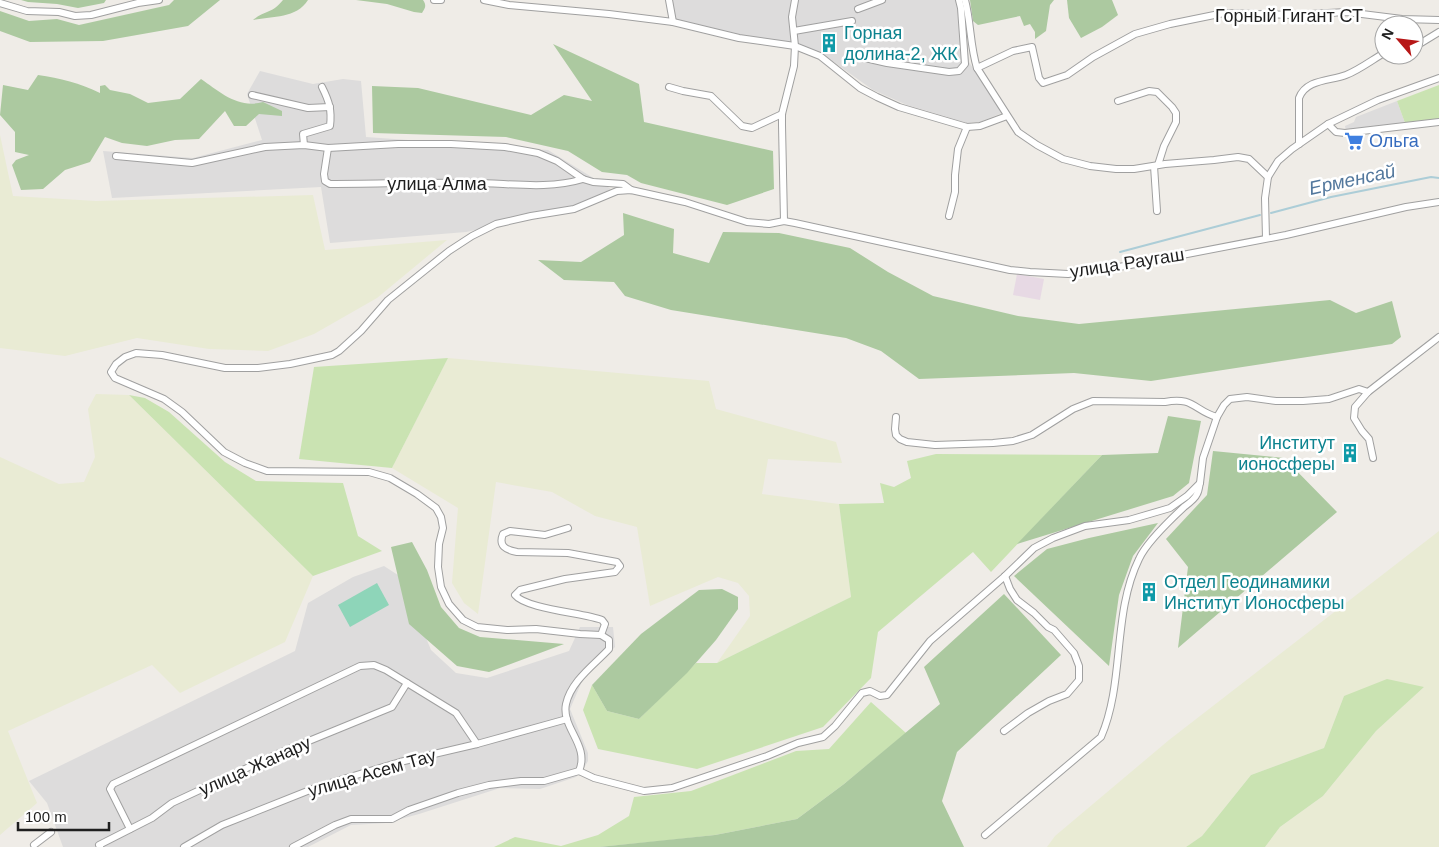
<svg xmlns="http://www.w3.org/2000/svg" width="1439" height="847" viewBox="0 0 1439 847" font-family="Helvetica,sans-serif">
<rect width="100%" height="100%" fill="#efece7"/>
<g fill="#dddcdc">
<polygon points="673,0 963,0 969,62 1002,113 980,122 967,123 907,105 873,90 821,53 673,22"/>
<polygon points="260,71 313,84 343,79 361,81 366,137 548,150 611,189 565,211 466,232 330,243 321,187 112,198 103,151 193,158 262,140 247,94"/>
<polygon points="1397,101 1405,123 1346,131 1345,126 1354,122 1356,117"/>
<polygon points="384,566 401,577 431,650 456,673 487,678 569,651 580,627 613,627 615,647 583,679 570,709 588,753 588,761 584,768 576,777 540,789 500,788 419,814 386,823 351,825 308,847 63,847 47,803 29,781 295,651 308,603 353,577"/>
</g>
<polygon fill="#e7d9e4" points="1017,274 1044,279 1040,300 1013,295"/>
<g fill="#e9ebd4">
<polygon points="0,135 13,196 96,201 313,195 325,250 447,240 377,298 314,334 268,351 209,349 137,338 65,356 0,348"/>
<polygon points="448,358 709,381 716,409 836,442 842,463 768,459 762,494 839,504 851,597 717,663 750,616 749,596 738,583 718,577 650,606 637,527 595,516 552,492 496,482 478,614 464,603 452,583 458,508 392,468"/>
<polygon points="96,394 129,395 313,576 285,642 180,693 152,665 8,731 37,803 0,835 0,457 59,484 84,482 95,457 88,409"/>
<polygon points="1439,531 1439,847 1265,847 1280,827 1323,796 1376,731 1424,687 1344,696 1324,748 1251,775 1202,836 1186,847 1047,847 1055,836 1169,740"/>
</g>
<g fill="#cae3b2">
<polygon points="1439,85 1439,119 1405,123 1397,101"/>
<polygon points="448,358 392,468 299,459 314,367"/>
<polygon points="129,395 145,398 169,412 225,462 256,481 343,483 358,536 382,551 313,576"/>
<polygon points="936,454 1102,455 991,572 973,552 878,632 871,678 823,727 697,769 598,749 583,710 592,685 607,711 639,719 696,663 717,663 851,597 839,504 884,503 880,483 894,487 911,478 907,461"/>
<polygon points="1387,679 1424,687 1376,731 1323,796 1280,827 1265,847 1186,847 1202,836 1251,775 1324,748 1344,696"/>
<polygon points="871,702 906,733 844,784 797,819 715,835 661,841 599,847 494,847 515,837 561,846 598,835 629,816 634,797 691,791 796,751 829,749"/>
</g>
<g fill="#acc9a0">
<polygon points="21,0 106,0 104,3 78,8 57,4 28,2"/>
<polygon points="174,0 220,0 188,26 103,41 30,42 0,31 0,11 29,21 57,19 79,25 169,5"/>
<path d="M 283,0 L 308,0 C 296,19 272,16 253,20 C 265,10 272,14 283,0 Z"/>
<path d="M 356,0 L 423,0 C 427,6 425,8 422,13 L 414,12 L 387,4 Z"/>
<polygon points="970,0 1054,0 1050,5 1046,31 1035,39 1035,32 1030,24 1024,26 1020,16 978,25 973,21"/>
<polygon points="1067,0 1112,0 1118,15 1102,27 1081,38 1069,18"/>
<polygon points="553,44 639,84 644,122 773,151 774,189 727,205 641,183 627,175 602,172 568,151 506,137 373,133 372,86 418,88 531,115 564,95 592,101"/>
<path d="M 38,75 C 60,78 80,83 100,93 L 100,86 L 105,85 L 110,90 L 130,94 L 148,103 L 180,99 L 201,79 C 220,92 238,109 263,102 L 282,111 L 282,116 L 259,114 L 246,126 L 234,126 L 225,111 L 199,139 L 175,140 L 147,146 L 122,143 L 105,137 L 90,162 L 65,170 L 43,189 L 21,190 L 12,165 L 16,160 L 29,155 L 15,152 L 15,132 L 0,115 L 3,85 L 28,90 Z"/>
<polygon points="623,213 674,229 673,253 709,263 723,232 779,233 850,248 888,272 933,296 1018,316 1079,324 1330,300 1356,313 1392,301 1401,337 1392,344 1151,381 1074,373 919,379 881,351 846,338 671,310 625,296 614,282 564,280 538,260 581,262 624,235"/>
<polygon points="1168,416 1201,421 1189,483 1173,496 1017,544 1102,455 1158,453"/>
<polygon points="1213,451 1284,458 1337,512 1178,648 1188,567 1166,539 1207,495"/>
<polygon points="1158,523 1133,556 1119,595 1109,666 1014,576 1047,549 1089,538"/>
<polygon points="412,542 427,570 441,607 459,628 480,637 564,644 489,672 457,666 409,624 391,547"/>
<polygon points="722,589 738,597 738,609 716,640 687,673 639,719 607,711 592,685 641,634 699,590"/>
<polygon points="1004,594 1061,655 957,752 942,801 964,847 599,847 715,835 797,819 844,784 940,704 924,667"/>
</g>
<polygon fill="#8ed5b9" points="377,583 389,605 350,627 338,605"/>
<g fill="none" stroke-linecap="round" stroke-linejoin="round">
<g stroke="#accdd7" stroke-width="2">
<polyline points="1271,213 1331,197 1431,177 1439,178"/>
<polyline points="1120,252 1260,215"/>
</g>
<g stroke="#a0a0a0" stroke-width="8">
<g id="minor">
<polyline points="434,0 441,0"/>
<polyline points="484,0 509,5 609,14 673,22 669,0"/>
<path d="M 965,0 C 971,22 970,46 977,68 L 1018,132 L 1037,145 L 1063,159 L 1090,166 L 1116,169 L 1134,169 L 1165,164 L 1214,160 L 1238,157 L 1249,159 L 1268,177"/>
<polyline points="0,3 27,11 59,12 75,16 91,15 138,3 159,0"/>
<polyline points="858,9 882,0"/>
<polyline points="673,22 739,38 795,46 820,56 860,88 877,97 899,107 967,127 980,126 1007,116"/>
<polyline points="794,31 852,21"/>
<polyline points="1414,44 1421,43 1439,32"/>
<polyline points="865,58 887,63 949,72 959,71 965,64 961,8 959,0"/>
<polyline points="977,68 1013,51 1032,47 1039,78 1043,83 1067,75 1093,57 1135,34 1170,24 1224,13 1292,15 1346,12 1402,19 1439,20"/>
<polyline points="669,87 683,91 711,96 742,126 752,128 782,114"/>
<polyline points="252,95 308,108 330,107"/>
<polyline points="1118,101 1149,91 1157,92 1172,107 1176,113 1176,122 1164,146 1158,165"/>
<polyline points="1328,124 1336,132 1345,133 1439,122"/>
<path d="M 1299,144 L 1299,98 C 1306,79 1330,81 1346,75 C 1359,70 1372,60 1384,53"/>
<path d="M 304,145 L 303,134 L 330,126 C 332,110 329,101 322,87"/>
<path d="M 328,148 L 324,174 L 325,181 L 330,184 C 377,184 425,182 472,183 C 509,183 547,190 583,179"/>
<polyline points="116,156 192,163 265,147 304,145 328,148 398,144 451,144 505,147 538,153 557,161 583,179 593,182 623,184 631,190"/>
<polyline points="1154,166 1157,211"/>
<polyline points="949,216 955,192 955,175 958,149 967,127"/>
<polyline points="784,221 782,125 782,114 794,66 795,46 792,17 795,0"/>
<polyline points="1266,238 1265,198 1268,177 1278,161 1292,149 1328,124 1378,100 1439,78"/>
<path d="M 896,417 L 895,429 L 896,435 L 900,439 L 907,442 L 935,445 L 993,443 L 1013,441 L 1032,435 L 1073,409 L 1093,401 L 1165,402 C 1193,396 1195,411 1217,417"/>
<polyline points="1373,458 1369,439 1362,431 1354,418 1355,407 1368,392 1439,337"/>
<path d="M 568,528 L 545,535 L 510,531 L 503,534 C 498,546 506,550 517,552 L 568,553 L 617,562 L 620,566 L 615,572 L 565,579 L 520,590 L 515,595 C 526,609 584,613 602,620 L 605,624 L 601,635"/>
<polyline points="1004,731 1028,713 1049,701 1067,694 1079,680 1079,666 1074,653 1054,630 1048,627 1034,613 1017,600 1010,589 1005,576"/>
<path d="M 579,771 C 590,745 561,728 566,704 C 571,681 594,665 609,649 L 609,640 L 601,635 L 580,634 L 536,629 L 507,630 L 477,627 L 463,620 L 449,604 L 441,587 L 438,567 L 439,544 L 443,528 L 441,517 L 436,508 L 417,494 L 390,478 L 369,472 L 267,471 L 245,463 L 224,452 L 182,412 L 164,399 L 115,378 L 111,372 L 116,364 L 125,357 L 136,353 L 162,355 L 225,368 L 258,368 L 290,364 L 332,355 L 339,351 L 361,331 L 388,300 L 449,251 L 472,236 L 496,224 L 531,216 L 574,209 L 617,191 L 631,190 L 685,202 L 747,222 L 769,224 L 784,221 L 795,223 L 1010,270 L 1030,272 L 1068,274 L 1125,266 L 1286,235 L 1406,207 L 1439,202"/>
<polyline points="579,771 594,778 644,791 672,788 767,756 798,743 823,737 835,726 862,693 870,691 880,696 887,695 930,641 1005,576 1034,548 1053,538 1085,526 1129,520 1170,508 1187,496 1200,483 1203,458 1217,417 1224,405 1230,399 1247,397 1276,401 1303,401 1329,399 1359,389 1368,392"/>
<polyline points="130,829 110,789 113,784 360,666 374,665 386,670 456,713 477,744"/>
<path d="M 985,835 L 1101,737 C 1125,682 1112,614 1139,559 C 1146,543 1170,520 1184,507 C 1188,504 1195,499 1197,494 C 1199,491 1199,486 1200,483"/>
<polyline points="34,845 51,832"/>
<polyline points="100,847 99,845 152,818 172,803 277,754 392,707 407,683"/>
<polyline points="184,847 222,825 320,786 400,762 477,744 567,719"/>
<polyline points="293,847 335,825 351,819 392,819 409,810 458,793 489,785 521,781 544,781 579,771"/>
</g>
</g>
<use href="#minor" stroke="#fff" stroke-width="6"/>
</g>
<defs>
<g id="building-bare" transform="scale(1.5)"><path d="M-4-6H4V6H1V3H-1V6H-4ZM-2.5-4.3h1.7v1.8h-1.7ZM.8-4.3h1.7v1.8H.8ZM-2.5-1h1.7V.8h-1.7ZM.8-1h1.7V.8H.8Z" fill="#0f9aa8" stroke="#fff" stroke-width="2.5" paint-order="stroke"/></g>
<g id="supermarket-bare" transform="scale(1.5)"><path d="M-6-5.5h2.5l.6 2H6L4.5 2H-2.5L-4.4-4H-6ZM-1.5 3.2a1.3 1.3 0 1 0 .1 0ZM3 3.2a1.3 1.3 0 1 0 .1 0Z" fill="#3f7fe0" stroke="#fff" stroke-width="2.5" paint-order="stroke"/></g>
</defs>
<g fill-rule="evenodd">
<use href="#building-bare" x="829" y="43"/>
<use href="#supermarket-bare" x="1354" y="141"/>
<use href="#building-bare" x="1350" y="453"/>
<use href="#building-bare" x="1149" y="592"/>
</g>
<g text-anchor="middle" stroke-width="5" stroke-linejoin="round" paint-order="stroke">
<g font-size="18" fill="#1f1f1f" stroke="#fff">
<text x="1289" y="22">Горный Гигант СТ</text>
<text x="437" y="190">улица Алма</text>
<text transform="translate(1127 263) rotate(-9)" y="6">улица Раугаш</text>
<text transform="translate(255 766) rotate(-24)" y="6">улица Жанару</text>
<text transform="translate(372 773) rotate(-16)" y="6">улица Асем Тау</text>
</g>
<g font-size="18" fill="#0d838f" stroke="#fff" text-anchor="start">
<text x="844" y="39">Горная<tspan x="844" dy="21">долина-2, ЖК</tspan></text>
<text x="1335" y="449" text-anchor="end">Институт<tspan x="1335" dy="21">ионосферы</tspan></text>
<text x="1164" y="588">Отдел Геодинамики<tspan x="1164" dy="21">Институт Ионосферы</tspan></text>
</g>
<g font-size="18" fill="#366cbe" stroke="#fff" text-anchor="start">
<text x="1369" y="147">Ольга</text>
</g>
<g font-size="19" font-style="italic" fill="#53789d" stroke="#fff">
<text transform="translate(1352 179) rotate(-12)" y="7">Ерменсай</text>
</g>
</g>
<g transform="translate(1399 40) rotate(298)"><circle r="24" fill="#ffffff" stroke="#a5a5a5"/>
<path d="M0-4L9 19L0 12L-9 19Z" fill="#b71717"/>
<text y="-8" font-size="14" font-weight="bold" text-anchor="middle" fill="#1f1f1f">N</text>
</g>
<path d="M18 822v8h91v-8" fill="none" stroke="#1f1f1f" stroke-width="2.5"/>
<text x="25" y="822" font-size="15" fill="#1f1f1f" stroke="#ffffff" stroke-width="4" paint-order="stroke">100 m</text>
</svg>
